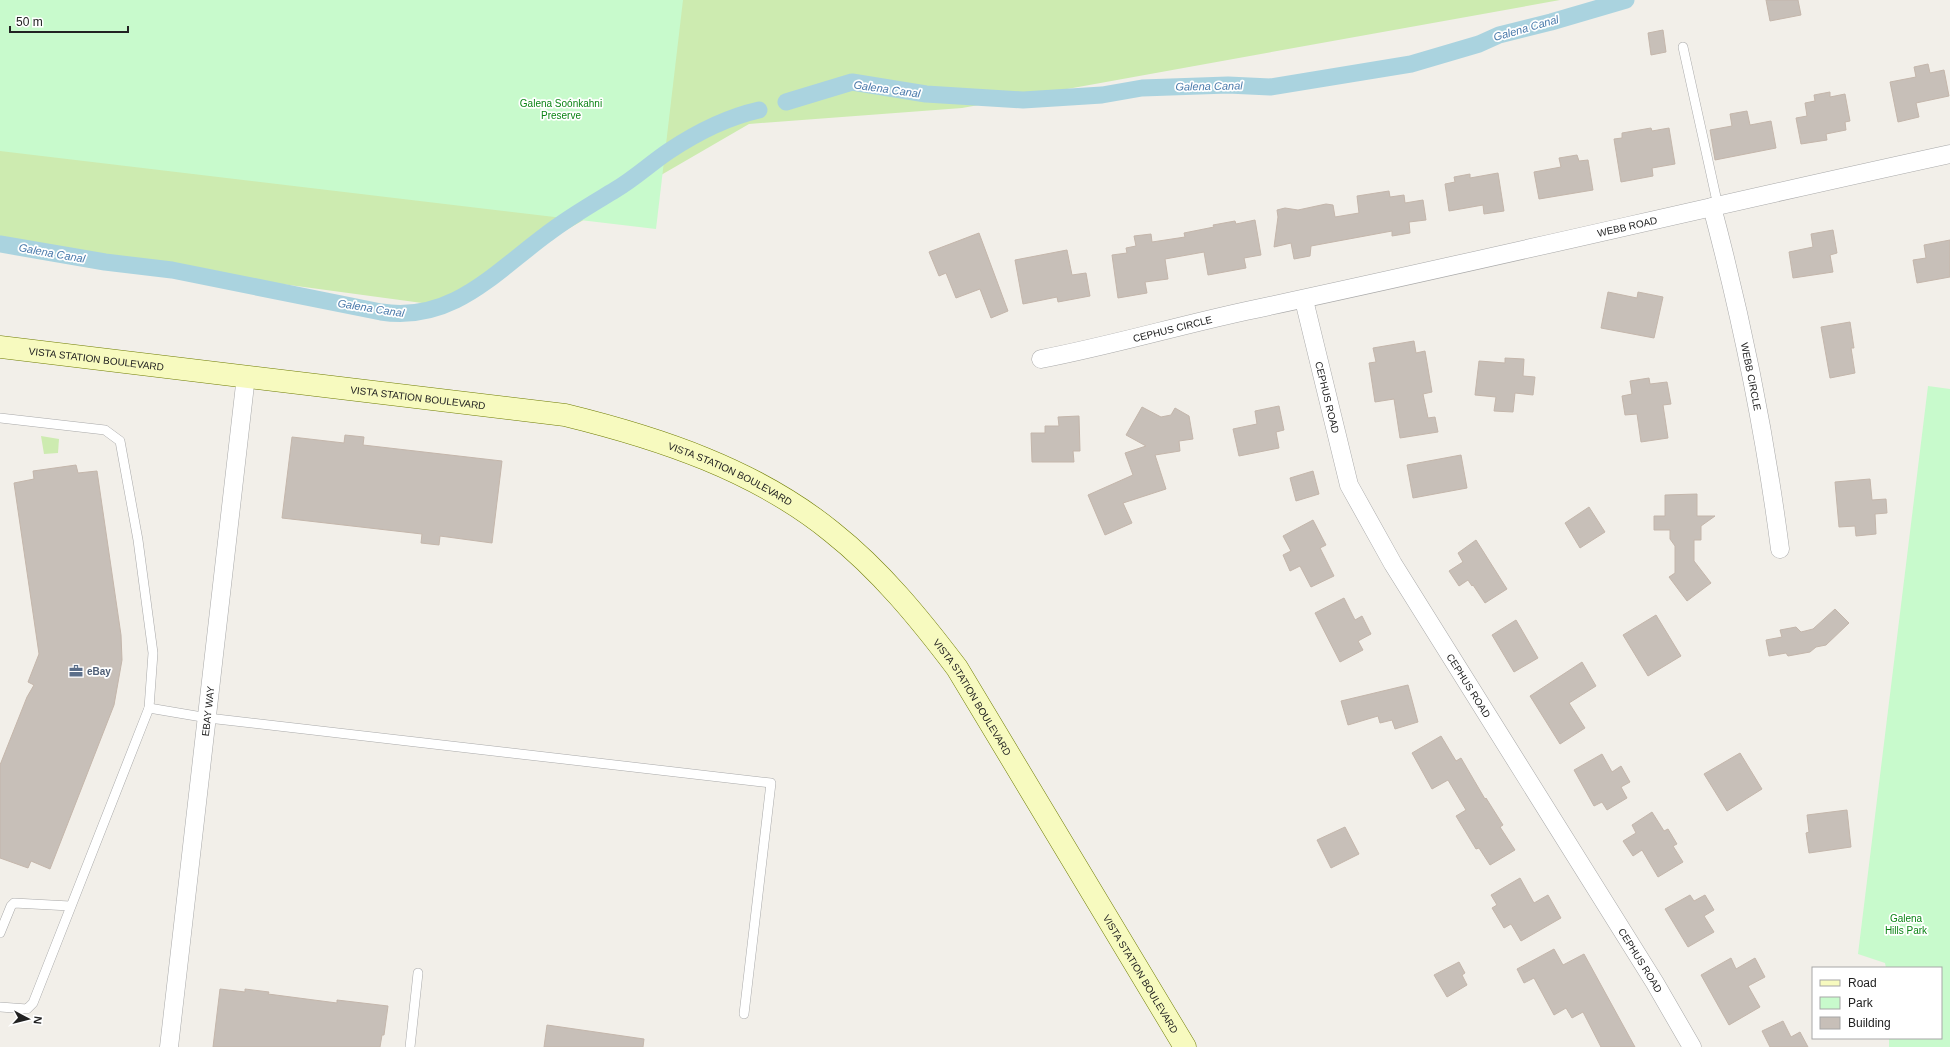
<svg xmlns="http://www.w3.org/2000/svg" width="1950" height="1047" viewBox="0 0 1950 1047" font-family="Helvetica,sans-serif">
<rect width="100%" height="100%" fill="#f2efe9"/>
<g fill="#cdebb0">
<polygon points="0,0 1560,0 962,108 749,124 437,305 0,246"/>
<polygon points="41,436 59,439 58,453 44,454"/>
</g>
<g fill="#c8facc">
<polygon points="0,0 683,0 656,229 0,151"/>
<polygon points="1928,386 1950,389 1950,1047 1889,1047 1889,1038 1941,1038 1941,968 1886,968 1885,963 1858,954"/>
</g>
<g fill="none" stroke-linecap="round" stroke-linejoin="round">
<g stroke="#aad3df" stroke-width="17">
<polyline points="786,102 852,82 926,94 1023,100 1102,95 1142,88 1228,85 1270,87 1411,64 1479,44 1499,35 1551,22 1626,0"/>
<path d="M 0,244 L 105,262 L 172,270 L 381,312 C 452,323 494,273 547,234 C 569,217 592,204 615,190 C 634,179 651,163 669,151 C 696,133 728,117 759,110"/>
</g>
</g>
<g fill="#c7bfb8" stroke="#c4b6ab">
<polygon points="1766,0 1798,0 1801,15 1770,21"/>
<polygon points="1663,30 1666,52 1651,55 1648,33"/>
<polygon points="1928,64 1930,73 1944,70 1949,96 1916,103 1919,117 1898,122 1890,82 1916,77 1914,67"/>
<polygon points="1830,92 1830,97 1845,94 1850,121 1845,122 1846,130 1826,134 1827,140 1801,144 1796,118 1807,116 1805,103 1815,101 1814,95"/>
<polygon points="1747,111 1750,125 1771,121 1776,148 1715,160 1710,130 1732,126 1730,114"/>
<polygon points="1651,128 1652,131 1669,128 1675,164 1652,168 1653,176 1621,182 1614,139 1622,138 1622,133"/>
<polygon points="1577,155 1579,161 1588,160 1593,190 1539,199 1534,172 1561,167 1559,158"/>
<polygon points="1498,173 1504,211 1484,214 1483,205 1449,211 1445,184 1455,182 1454,177 1470,174 1470,178"/>
<polygon points="1389,191 1390,197 1404,195 1405,203 1423,200 1426,220 1409,222 1410,233 1392,236 1392,231 1311,246 1310,256 1294,259 1291,243 1274,247 1278,217 1277,210 1285,208 1298,210 1326,204 1333,205 1335,217 1359,213 1357,196"/>
<polygon points="1255,220 1261,255 1244,258 1246,268 1208,275 1204,252 1165,259 1168,279 1145,282 1147,293 1118,298 1112,255 1127,253 1126,248 1136,246 1134,236 1151,234 1152,242 1185,237 1184,233 1214,227 1213,225 1235,221 1236,224"/>
<polygon points="1833,230 1837,253 1830,255 1833,272 1793,278 1789,252 1813,247 1811,234"/>
<polygon points="979,233 1008,311 991,318 980,289 956,298 946,273 939,276 929,252"/>
<polygon points="1950,240 1950,277 1917,283 1913,260 1926,258 1924,245"/>
<polygon points="1067,250 1072,275 1086,273 1090,296 1058,302 1057,297 1023,304 1015,260"/>
<polygon points="1608,292 1637,298 1638,292 1663,297 1654,338 1601,328"/>
<polygon points="1850,322 1854,348 1851,348 1855,373 1830,378 1821,327"/>
<polygon points="1414,341 1416,353 1425,351 1432,392 1423,394 1428,418 1435,417 1438,432 1400,438 1394,399 1375,402 1369,363 1376,362 1373,348"/>
<polygon points="1505,358 1524,359 1523,376 1535,377 1533,395 1515,393 1513,412 1494,411 1496,397 1475,395 1479,361 1505,363"/>
<polygon points="1649,378 1650,384 1667,382 1671,404 1663,405 1668,438 1641,442 1637,414 1625,415 1622,396 1632,394 1630,381"/>
<polygon points="1279,406 1284,430 1276,432 1279,448 1239,456 1233,429 1257,424 1255,411"/>
<polygon points="1142,407 1161,417 1171,415 1175,408 1189,416 1193,439 1179,441 1180,451 1155,455 1166,489 1123,503 1132,523 1105,535 1088,495 1133,475 1125,453 1146,446 1126,435"/>
<polygon points="1079,416 1080,451 1073,451 1074,462 1032,462 1031,433 1045,433 1045,426 1059,426 1058,417"/>
<polygon points="345,435 364,437 363,445 502,461 492,543 440,536 439,545 421,543 422,534 282,518 292,437 344,443"/>
<polygon points="1461,455 1467,488 1413,498 1407,465"/>
<polygon points="76,465 78,473 97,471 121,635 122,660 114,705 50,869 31,861 28,868 0,858 0,765 27,697 34,685 28,682 39,654 14,483 34,479 33,471"/>
<polygon points="1313,471 1319,494 1296,501 1290,478"/>
<polygon points="1870,479 1872,500 1886,499 1887,513 1875,514 1876,534 1856,536 1855,526 1839,527 1835,482"/>
<polygon points="1697,494 1697,516 1715,516 1701,526 1701,540 1694,540 1694,561 1711,583 1687,601 1669,577 1675,573 1675,546 1670,539 1670,530 1654,530 1654,516 1665,516 1665,495"/>
<polygon points="1589,507 1605,532 1580,548 1565,523"/>
<polygon points="1313,520 1326,545 1320,548 1334,576 1311,587 1300,566 1290,571 1283,555 1291,551 1283,536"/>
<polygon points="1476,540 1507,589 1485,603 1473,585 1472,586 1468,580 1459,586 1449,571 1463,562 1458,553"/>
<polygon points="1344,598 1355,620 1362,616 1371,634 1358,641 1363,650 1340,662 1315,613"/>
<polygon points="1835,609 1849,623 1826,645 1816,647 1810,652 1788,656 1786,653 1769,656 1766,640 1782,637 1780,630 1796,627 1801,632 1813,629"/>
<polygon points="1656,615 1681,656 1648,676 1623,635"/>
<polygon points="1516,620 1538,658 1514,672 1492,635"/>
<polygon points="1582,662 1596,686 1569,703 1585,728 1560,744 1530,696"/>
<polygon points="1408,685 1418,722 1395,729 1392,720 1380,723 1378,716 1348,725 1341,701"/>
<polygon points="1441,736 1456,761 1461,758 1485,799 1486,798 1503,825 1500,827 1515,850 1490,865 1479,848 1476,849 1456,816 1466,810 1448,780 1432,789 1412,753"/>
<polygon points="1740,753 1762,789 1727,811 1704,774"/>
<polygon points="1602,754 1612,772 1621,766 1630,782 1621,787 1627,798 1607,810 1602,802 1594,806 1574,770"/>
<polygon points="1847,810 1851,847 1809,853 1806,833 1809,832 1807,815"/>
<polygon points="1652,812 1664,831 1668,829 1677,844 1673,846 1683,862 1658,877 1642,850 1633,856 1623,841 1636,833 1632,825"/>
<polygon points="1345,827 1359,854 1331,868 1317,840"/>
<polygon points="1520,878 1534,903 1548,895 1561,918 1521,941 1511,924 1504,928 1492,908 1497,905 1491,895"/>
<polygon points="1690,895 1694,901 1705,895 1714,910 1704,916 1714,932 1688,947 1665,909"/>
<polygon points="1554,949 1563,965 1584,954 1635,1047 1601,1047 1583,1012 1572,1018 1566,1008 1554,1015 1534,978 1524,983 1517,969"/>
<polygon points="1731,958 1736,969 1755,958 1765,977 1748,986 1760,1007 1729,1025 1701,975"/>
<polygon points="1459,962 1465,973 1462,975 1467,985 1447,997 1434,975"/>
<polygon points="220,989 245,992 245,989 269,992 268,994 337,1003 337,1000 388,1006 384,1035 382,1035 380,1047 213,1047"/>
<polygon points="1783,1021 1791,1037 1800,1032 1808,1047 1770,1047 1762,1031"/>
<polygon points="547,1025 644,1039 643,1047 544,1047"/>
</g>
<g fill="none" stroke-linecap="round" stroke-linejoin="round">
<g stroke="#a9a9a9" stroke-width="10">
<g id="lane">
<polyline points="1683,47 1718,206"/>
<polyline points="0,418 105,430 120,441 138,540 153,653 149,708 33,1003 27,1009 0,1007"/>
<polyline points="149,708 208,718 771,783 744,1014"/>
<polyline points="0,933 11,906 14,903 70,906"/>
<polyline points="410,1047 418,973"/>
</g>
</g>
<g stroke="#a9a9a9" stroke-width="19">
<g id="street">
<path id="s1" d="M 1712,207 C 1742,320 1765,433 1780,549"/>
<path id="s2" d="M 1304,300 L 1349,485 L 1393,564 L 1655,983 L 1692,1047"/>
<path id="s3" d="M 1041,359 C 1109,346 1177,326 1246,311 C 1481,261 1715,205 1950,154"/>
<path id="s4" d="M 169,1047 L 246,376"/>
</g>
</g>
<g stroke="#707d05" stroke-width="23">
<g id="secondary">
<path id="s5" d="M 0,347 L 565,415 C 659,438 756,470 832,532 C 880,570 920,619 957,668 L 1185,1047"/>
</g>
</g>
<use href="#lane" stroke="#fff" stroke-width="9"/>
<use href="#street" stroke="#fff" stroke-width="18"/>
<use href="#secondary" stroke="#f7fabf" stroke-width="22"/>
</g>
<defs>
<g id="office-bare" transform="scale(1.08)"><path d="M-6-3h4V-5.5h4V-3h4V5H-6ZM-1-4.5V-3h2v-1.5ZM-6 0V1H6V0Z" fill="#5c6f8a" stroke="#fff" stroke-width="2.5" paint-order="stroke"/></g>
</defs>
<g fill-rule="evenodd">
<use href="#office-bare" x="76" y="671"/>
</g>
<g text-anchor="middle" stroke-width="3.5" stroke-linejoin="round" paint-order="stroke">
<g font-size="10" fill="#0c8416" stroke="#fff">
<text x="561" y="107">Galena Soónkahni<tspan x="561" dy="12">Preserve</tspan></text>
<text x="1906" y="922">Galena<tspan x="1906" dy="12">Hills Park</tspan></text>
</g>
<g font-size="10" fill="#222" stroke="#fff">
<text dy="4" stroke="none"><textPath href="#s3" startOffset="601">WEBB ROAD</textPath></text>
<text dy="4" stroke="none"><textPath href="#s3" startOffset="135">CEPHUS CIRCLE</textPath></text>
<text dy="4" stroke="none"><textPath href="#s5" startOffset="97">VISTA STATION BOULEVARD</textPath></text>
<text dy="4" stroke="none"><textPath href="#s1" startOffset="174">WEBB CIRCLE</textPath></text>
<text dy="4" stroke="none"><textPath href="#s5" startOffset="421">VISTA STATION BOULEVARD</textPath></text>
<text dy="4" stroke="none"><textPath href="#s2" startOffset="100">CEPHUS ROAD</textPath></text>
<text dy="4" stroke="none"><textPath href="#s5" startOffset="745">VISTA STATION BOULEVARD</textPath></text>
<text dy="4" stroke="none"><textPath href="#s2" startOffset="424">CEPHUS ROAD</textPath></text>
<text dy="4" stroke="none"><textPath href="#s5" startOffset="1081">VISTA STATION BOULEVARD</textPath></text>
<text dy="4" stroke="none"><textPath href="#s4" startOffset="338">EBAY WAY</textPath></text>
<text dy="4" stroke="none"><textPath href="#s2" startOffset="748">CEPHUS ROAD</textPath></text>
<text dy="4" stroke="none"><textPath href="#s5" startOffset="1405">VISTA STATION BOULEVARD</textPath></text>
</g>
<g font-size="10" font-weight="bold" fill="#4e5e75" stroke="#fff" text-anchor="start">
<text x="87" y="675">eBay</text>
</g>
<g font-size="11" font-style="italic" fill="#4a7aab" stroke="#fff">
<text transform="translate(1526 28) rotate(-16)" y="4">Galena Canal</text>
<text transform="translate(1209 86) rotate(-1)" y="4">Galena Canal</text>
<text transform="translate(887 89) rotate(8)" y="4">Galena Canal</text>
<text transform="translate(52 253) rotate(10)" y="4">Galena Canal</text>
<text transform="translate(371 308) rotate(9)" y="4">Galena Canal</text>
</g>
</g>
<rect x="1812" y="967" width="130" height="72" fill="#ffffff" stroke="#a7a7a7"/>
<rect x="1820" y="980" width="20" height="6" fill="#f7fabf" stroke="#a7a7a7"/>
<text x="1848" y="987" font-size="12" fill="#222222">Road</text>
<rect x="1820" y="997" width="20" height="12" fill="#c8facc" stroke="#a7a7a7"/>
<text x="1848" y="1007" font-size="12" fill="#222222">Park</text>
<rect x="1820" y="1017" width="20" height="12" fill="#c7bfb8" stroke="#a7a7a7"/>
<text x="1848" y="1027" font-size="12" fill="#222222">Building</text>
<g transform="translate(28 1019) rotate(97)" stroke="#ffffff" stroke-width="3" paint-order="stroke">
<path d="M0-3L7 15L0 10L-7 15Z" fill="#222222"/>
<text y="-6" font-size="11" font-weight="bold" text-anchor="middle" fill="#222222">N</text>
</g>
<path d="M10 26v6h118v-6" fill="none" stroke="#222222" stroke-width="2"/>
<text x="16" y="26" font-size="12" fill="#222222" stroke="#ffffff" stroke-width="3" paint-order="stroke">50 m</text>
</svg>
